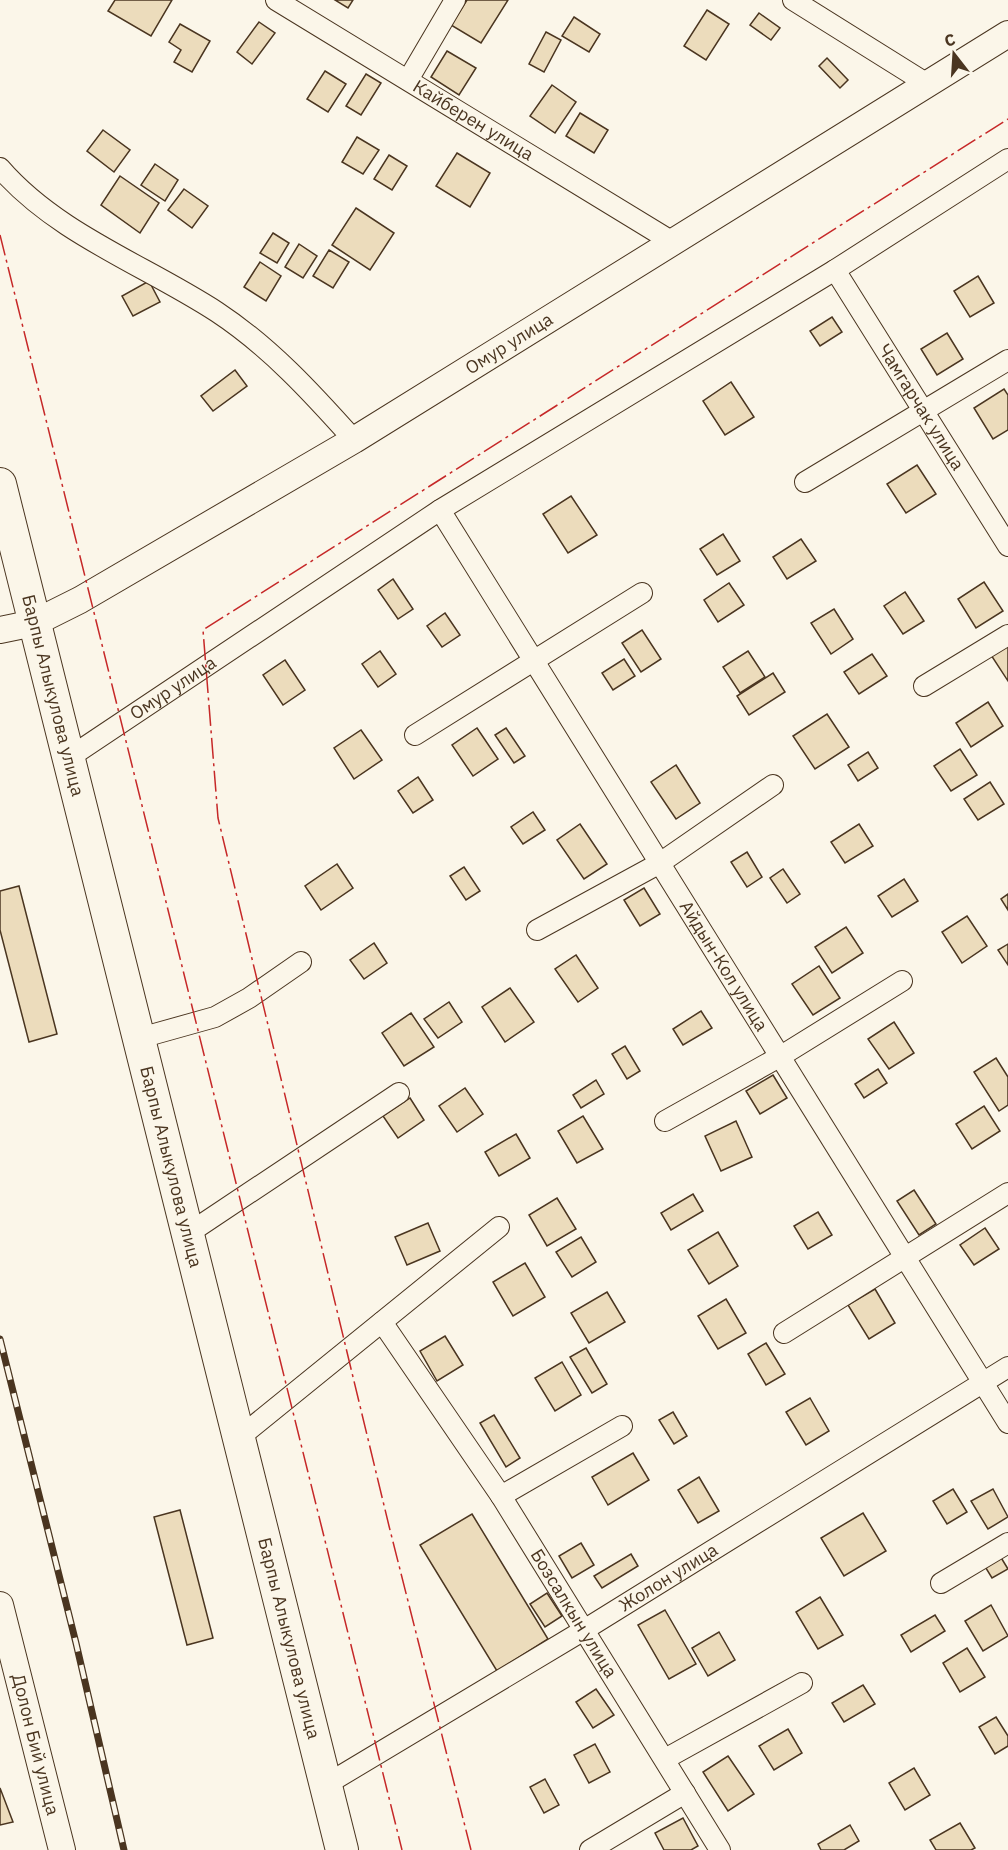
<svg xmlns="http://www.w3.org/2000/svg" width="1008" height="1850" viewBox="0 0 1008 1850" font-family="'IBM Plex Sans',sans-serif">
<rect width="100%" height="100%" fill="#fbf6e9"/>
<g fill="#ecdcbc" stroke="#4a3520" stroke-width="1.5">
<polygon points="115,0 172,0 151,36 108,11"/>
<polygon points="335,0 353,0 348,8"/>
<polygon points="467,0 508,0 481,43 451,25"/>
<polygon points="707,10 729,24 706,60 684,46"/>
<polygon points="759,13 780,28 771,40 750,25"/>
<polygon points="574,17 600,34 589,52 562,36"/>
<polygon points="259,22 275,33 252,64 237,52"/>
<polygon points="180,24 210,41 192,72 174,62 181,50 169,42"/>
<polygon points="546,32 561,40 544,72 529,64"/>
<polygon points="447,51 476,68 459,95 431,77"/>
<polygon points="827,58 848,80 840,88 819,66"/>
<polygon points="325,71 346,84 328,112 307,99"/>
<polygon points="366,74 381,83 361,115 346,106"/>
<polygon points="552,85 576,102 555,133 530,116"/>
<polygon points="580,113 608,130 594,153 566,136"/>
<polygon points="103,130 130,150 114,172 87,151"/>
<polygon points="357,137 379,150 363,174 342,162"/>
<polygon points="457,153 490,173 470,207 436,186"/>
<polygon points="389,155 407,166 392,190 374,179"/>
<polygon points="155,164 178,180 165,201 141,185"/>
<polygon points="120,176 159,203 140,233 101,205"/>
<polygon points="184,189 208,206 192,228 168,210"/>
<polygon points="356,208 394,233 370,270 332,245"/>
<polygon points="273,233 289,243 277,263 260,253"/>
<polygon points="299,244 317,256 303,278 285,267"/>
<polygon points="329,250 349,262 333,288 313,276"/>
<polygon points="260,262 281,276 266,301 244,287"/>
<polygon points="978,276 994,303 970,317 954,291"/>
<polygon points="149,281 160,302 133,316 122,296"/>
<polygon points="832,317 842,332 820,346 810,331"/>
<polygon points="947,333 963,359 937,375 921,349"/>
<polygon points="235,370 247,386 213,411 201,396"/>
<polygon points="731,382 754,417 725,435 703,401"/>
<polygon points="1004,389 1008,395 1008,430 993,439 974,408"/>
<polygon points="917,465 936,494 906,513 887,484"/>
<polygon points="571,496 597,535 568,553 543,514"/>
<polygon points="723,534 740,561 717,575 700,549"/>
<polygon points="801,539 816,561 787,579 773,557"/>
<polygon points="393,579 413,609 398,619 378,590"/>
<polygon points="984,582 1003,611 976,628 958,599"/>
<polygon points="729,583 744,605 718,622 704,600"/>
<polygon points="905,592 924,621 903,634 884,606"/>
<polygon points="834,609 853,639 831,654 811,623"/>
<polygon points="445,613 460,635 442,647 427,626"/>
<polygon points="642,630 661,659 641,672 622,643"/>
<polygon points="1008,644 1008,681 991,655"/>
<polygon points="380,651 396,674 378,687 362,664"/>
<polygon points="748,651 765,677 740,693 723,667"/>
<polygon points="872,654 887,676 859,694 844,672"/>
<polygon points="624,659 635,676 613,690 602,673"/>
<polygon points="285,660 305,690 283,705 263,675"/>
<polygon points="773,673 785,692 749,715 737,696"/>
<polygon points="988,702 1003,726 971,747 956,723"/>
<polygon points="827,714 849,747 815,769 793,736"/>
<polygon points="477,728 498,759 473,776 452,745"/>
<polygon points="506,728 525,756 514,763 495,735"/>
<polygon points="361,730 382,760 354,779 334,748"/>
<polygon points="960,749 977,775 951,791 934,766"/>
<polygon points="868,752 878,768 858,781 848,765"/>
<polygon points="676,765 700,803 676,819 651,782"/>
<polygon points="418,777 433,800 413,813 398,791"/>
<polygon points="990,782 1004,804 978,820 964,799"/>
<polygon points="533,812 545,830 523,844 511,827"/>
<polygon points="580,824 607,864 584,879 557,840"/>
<polygon points="859,824 873,846 845,863 831,842"/>
<polygon points="747,852 762,877 747,887 731,862"/>
<polygon points="337,864 353,888 321,910 305,886"/>
<polygon points="464,867 480,891 466,900 450,876"/>
<polygon points="783,869 800,894 787,903 770,878"/>
<polygon points="904,879 918,901 892,917 878,896"/>
<polygon points="19,886 57,1034 29,1042 0,930 0,891"/>
<polygon points="644,888 660,914 640,926 624,900"/>
<polygon points="1008,894 1008,910 1001,899"/>
<polygon points="967,916 987,946 962,963 942,932"/>
<polygon points="846,927 863,953 832,973 815,947"/>
<polygon points="374,943 387,963 364,979 350,960"/>
<polygon points="1008,944 1008,965 998,950"/>
<polygon points="576,955 598,988 578,1002 555,969"/>
<polygon points="819,966 840,998 813,1015 792,984"/>
<polygon points="510,988 534,1022 505,1042 482,1007"/>
<polygon points="449,1002 462,1022 438,1038 424,1019"/>
<polygon points="701,1011 712,1028 683,1045 673,1029"/>
<polygon points="411,1013 434,1047 404,1066 382,1033"/>
<polygon points="894,1022 914,1053 889,1069 868,1039"/>
<polygon points="625,1046 640,1071 627,1079 612,1054"/>
<polygon points="996,1058 1008,1077 1008,1105 999,1111 974,1072"/>
<polygon points="878,1069 887,1083 864,1098 855,1084"/>
<polygon points="773,1075 787,1098 760,1114 746,1091"/>
<polygon points="596,1080 604,1094 581,1108 573,1095"/>
<polygon points="465,1088 483,1114 457,1132 439,1106"/>
<polygon points="410,1098 424,1120 398,1138 383,1116"/>
<polygon points="984,1106 1000,1131 972,1149 956,1124"/>
<polygon points="583,1116 603,1149 577,1163 558,1131"/>
<polygon points="736,1121 752,1157 721,1171 705,1136"/>
<polygon points="516,1134 530,1158 499,1176 485,1152"/>
<polygon points="914,1190 936,1224 919,1235 897,1201"/>
<polygon points="693,1194 703,1211 671,1230 661,1213"/>
<polygon points="557,1198 576,1229 547,1246 529,1215"/>
<polygon points="818,1212 832,1235 808,1249 794,1226"/>
<polygon points="428,1223 440,1251 407,1265 395,1237"/>
<polygon points="985,1228 999,1249 974,1265 960,1245"/>
<polygon points="718,1232 738,1266 709,1284 688,1250"/>
<polygon points="581,1237 596,1262 572,1277 556,1252"/>
<polygon points="525,1263 545,1297 513,1316 493,1282"/>
<polygon points="875,1289 895,1323 869,1339 848,1305"/>
<polygon points="607,1292 625,1322 589,1343 571,1313"/>
<polygon points="726,1299 746,1333 718,1349 698,1316"/>
<polygon points="445,1336 463,1365 437,1381 420,1351"/>
<polygon points="766,1343 785,1374 766,1385 748,1354"/>
<polygon points="586,1348 607,1384 592,1393 570,1357"/>
<polygon points="562,1362 581,1395 555,1411 535,1378"/>
<polygon points="810,1398 829,1431 806,1445 786,1412"/>
<polygon points="673,1412 687,1436 674,1444 659,1420"/>
<polygon points="494,1415 520,1458 506,1467 480,1423"/>
<polygon points="633,1453 649,1480 608,1505 592,1477"/>
<polygon points="699,1477 719,1511 698,1523 678,1490"/>
<polygon points="953,1489 967,1512 947,1524 933,1501"/>
<polygon points="993,1489 1008,1517 988,1529 971,1501"/>
<polygon points="180,1510 213,1638 187,1645 154,1517"/>
<polygon points="863,1513 886,1551 844,1576 821,1538"/>
<polygon points="472,1514 548,1639 497,1671 420,1545"/>
<polygon points="581,1543 594,1565 572,1578 559,1556"/>
<polygon points="997,1551 1008,1569 992,1578 981,1560"/>
<polygon points="631,1554 638,1566 602,1588 594,1576"/>
<polygon points="547,1593 562,1616 545,1627 530,1604"/>
<polygon points="820,1597 843,1635 818,1649 796,1612"/>
<polygon points="991,1605 1008,1636 983,1651 965,1621"/>
<polygon points="665,1610 696,1664 669,1679 638,1625"/>
<polygon points="935,1615 945,1631 911,1652 901,1635"/>
<polygon points="719,1632 735,1660 708,1676 692,1648"/>
<polygon points="967,1648 985,1677 960,1692 943,1663"/>
<polygon points="863,1685 875,1704 844,1722 832,1703"/>
<polygon points="596,1689 614,1715 593,1728 576,1702"/>
<polygon points="996,1717 1008,1736 1008,1746 995,1754 979,1727"/>
<polygon points="788,1729 802,1753 774,1770 759,1746"/>
<polygon points="595,1744 610,1772 589,1783 574,1755"/>
<polygon points="728,1756 754,1794 728,1811 703,1772"/>
<polygon points="914,1768 930,1795 905,1810 889,1783"/>
<polygon points="545,1779 559,1805 544,1813 530,1787"/>
<polygon points="0,1788 13,1822 0,1825"/>
<polygon points="683,1818 698,1846 691,1850 664,1850 655,1833"/>
<polygon points="960,1823 975,1848 971,1850 936,1850 930,1840"/>
<polygon points="850,1825 859,1841 844,1850 821,1850 818,1844"/>
</g>
<g fill="none" stroke-linecap="round" stroke-linejoin="round">
<g stroke="#4a3520" stroke-width="22">
<g id="minor">
<path id="s1" d="M 276,0 L 671,241"/>
<polyline points="793,0 929,85"/>
<polyline points="408,80 455,0"/>
<path d="M 0,168 C 57,234 145,265 217,312 C 270,347 312,393 354,440"/>
<path id="s2" d="M 835,270 L 1008,546"/>
<polyline points="805,482 1008,360"/>
<path id="s3" d="M 440,510 L 1008,1423"/>
<polyline points="924,686 1008,635"/>
<polyline points="415,735 642,593"/>
<path id="s4" d="M 70,757 L 440,510 L 835,270 L 1008,159"/>
<polyline points="537,930 660,863 773,785"/>
<polyline points="140,1038 215,1017 249,998 301,962"/>
<polyline points="665,1121 781,1056 902,981"/>
<polyline points="189,1233 399,1093"/>
<polyline points="382,1322 501,1496"/>
<polyline points="784,1333 1008,1193"/>
<path id="s5" d="M 622,1426 L 501,1496 L 720,1850"/>
<polyline points="240,1437 499,1227"/>
<polyline points="941,1583 1008,1543"/>
<polyline points="665,1759 802,1683"/>
<path id="s6" d="M 327,1784 L 584,1630 L 1008,1367"/>
<polyline points="590,1850 685,1793"/>
</g>
</g>
<g stroke="#4a3520" stroke-width="28">
<g id="tertiary">
<path id="s7" d="M 0,630 L 34,623 L 80,600 L 354,440 L 1008,34"/>
<path id="s8" d="M 0,1605 L 62,1850"/>
</g>
</g>
<g stroke="#4a3520" stroke-width="34">
<g id="primary">
<path id="s9" d="M 0,484 L 342,1850"/>
</g>
</g>
<use href="#minor" stroke="#fbf6e9" stroke-width="20"/>
<use href="#tertiary" stroke="#fbf6e9" stroke-width="26"/>
<use href="#primary" stroke="#fbf6e9" stroke-width="32"/>
<g stroke="#4a3520" stroke-width="7">
<polyline id="rail" points="0,1339 76,1643 124,1850"/>
</g>
<use href="#rail" stroke="#fbf6e9" stroke-width="4.5" stroke-dasharray="14" stroke-linecap="butt"/>
<g stroke="#c62828" stroke-width="1.5" stroke-dasharray="21 4.5 3 4.5" stroke-linecap="butt">
<polyline points="0,235 402,1850"/>
<polyline points="471,1850 389,1526 218,818 203,630 1008,119"/>
</g>
</g>
<g text-anchor="middle" stroke-width="4.5" stroke-linejoin="round" paint-order="stroke">
<g font-size="18" fill="#4a3520" stroke="#fbf6e9">
<text dy="6" stroke="none"><textPath href="#s1" startOffset="231">Кайберен улица</textPath></text>
<text dy="6" stroke="none"><textPath href="#s7" startOffset="586">Омур улица</textPath></text>
<text dy="6" stroke="none"><textPath href="#s2" startOffset="162">Чамгарчак улица</textPath></text>
<text dy="6" stroke="none"><textPath href="#s4" startOffset="124">Омур улица</textPath></text>
<text dy="6" stroke="none"><textPath href="#s9" startOffset="218">Барпы Алыкулова улица</textPath></text>
<text dy="6" stroke="none"><textPath href="#s3" startOffset="537">Айдын-Кол улица</textPath></text>
<text dy="6" stroke="none"><textPath href="#s9" startOffset="704">Барпы Алыкулова улица</textPath></text>
<text dy="6" stroke="none"><textPath href="#s6" startOffset="399">Жолон улица</textPath></text>
<text dy="6" stroke="none"><textPath href="#s5" startOffset="278">Бозсалкын улица</textPath></text>
<text dy="6" stroke="none"><textPath href="#s9" startOffset="1190">Барпы Алыкулова улица</textPath></text>
<text dy="6" stroke="none"><textPath href="#s8" startOffset="144">Долон Бий улица</textPath></text>
</g>
</g>
<g transform="translate(954 54) rotate(343)" stroke="#fbf6e9" stroke-width="4.5" paint-order="stroke">
<path d="M0-4.5L10 22L0 15L-10 22Z" fill="#4a3520"/>
<text y="-9" font-size="16" font-weight="bold" text-anchor="middle" fill="#4a3520">С</text>
</g>
</svg>
